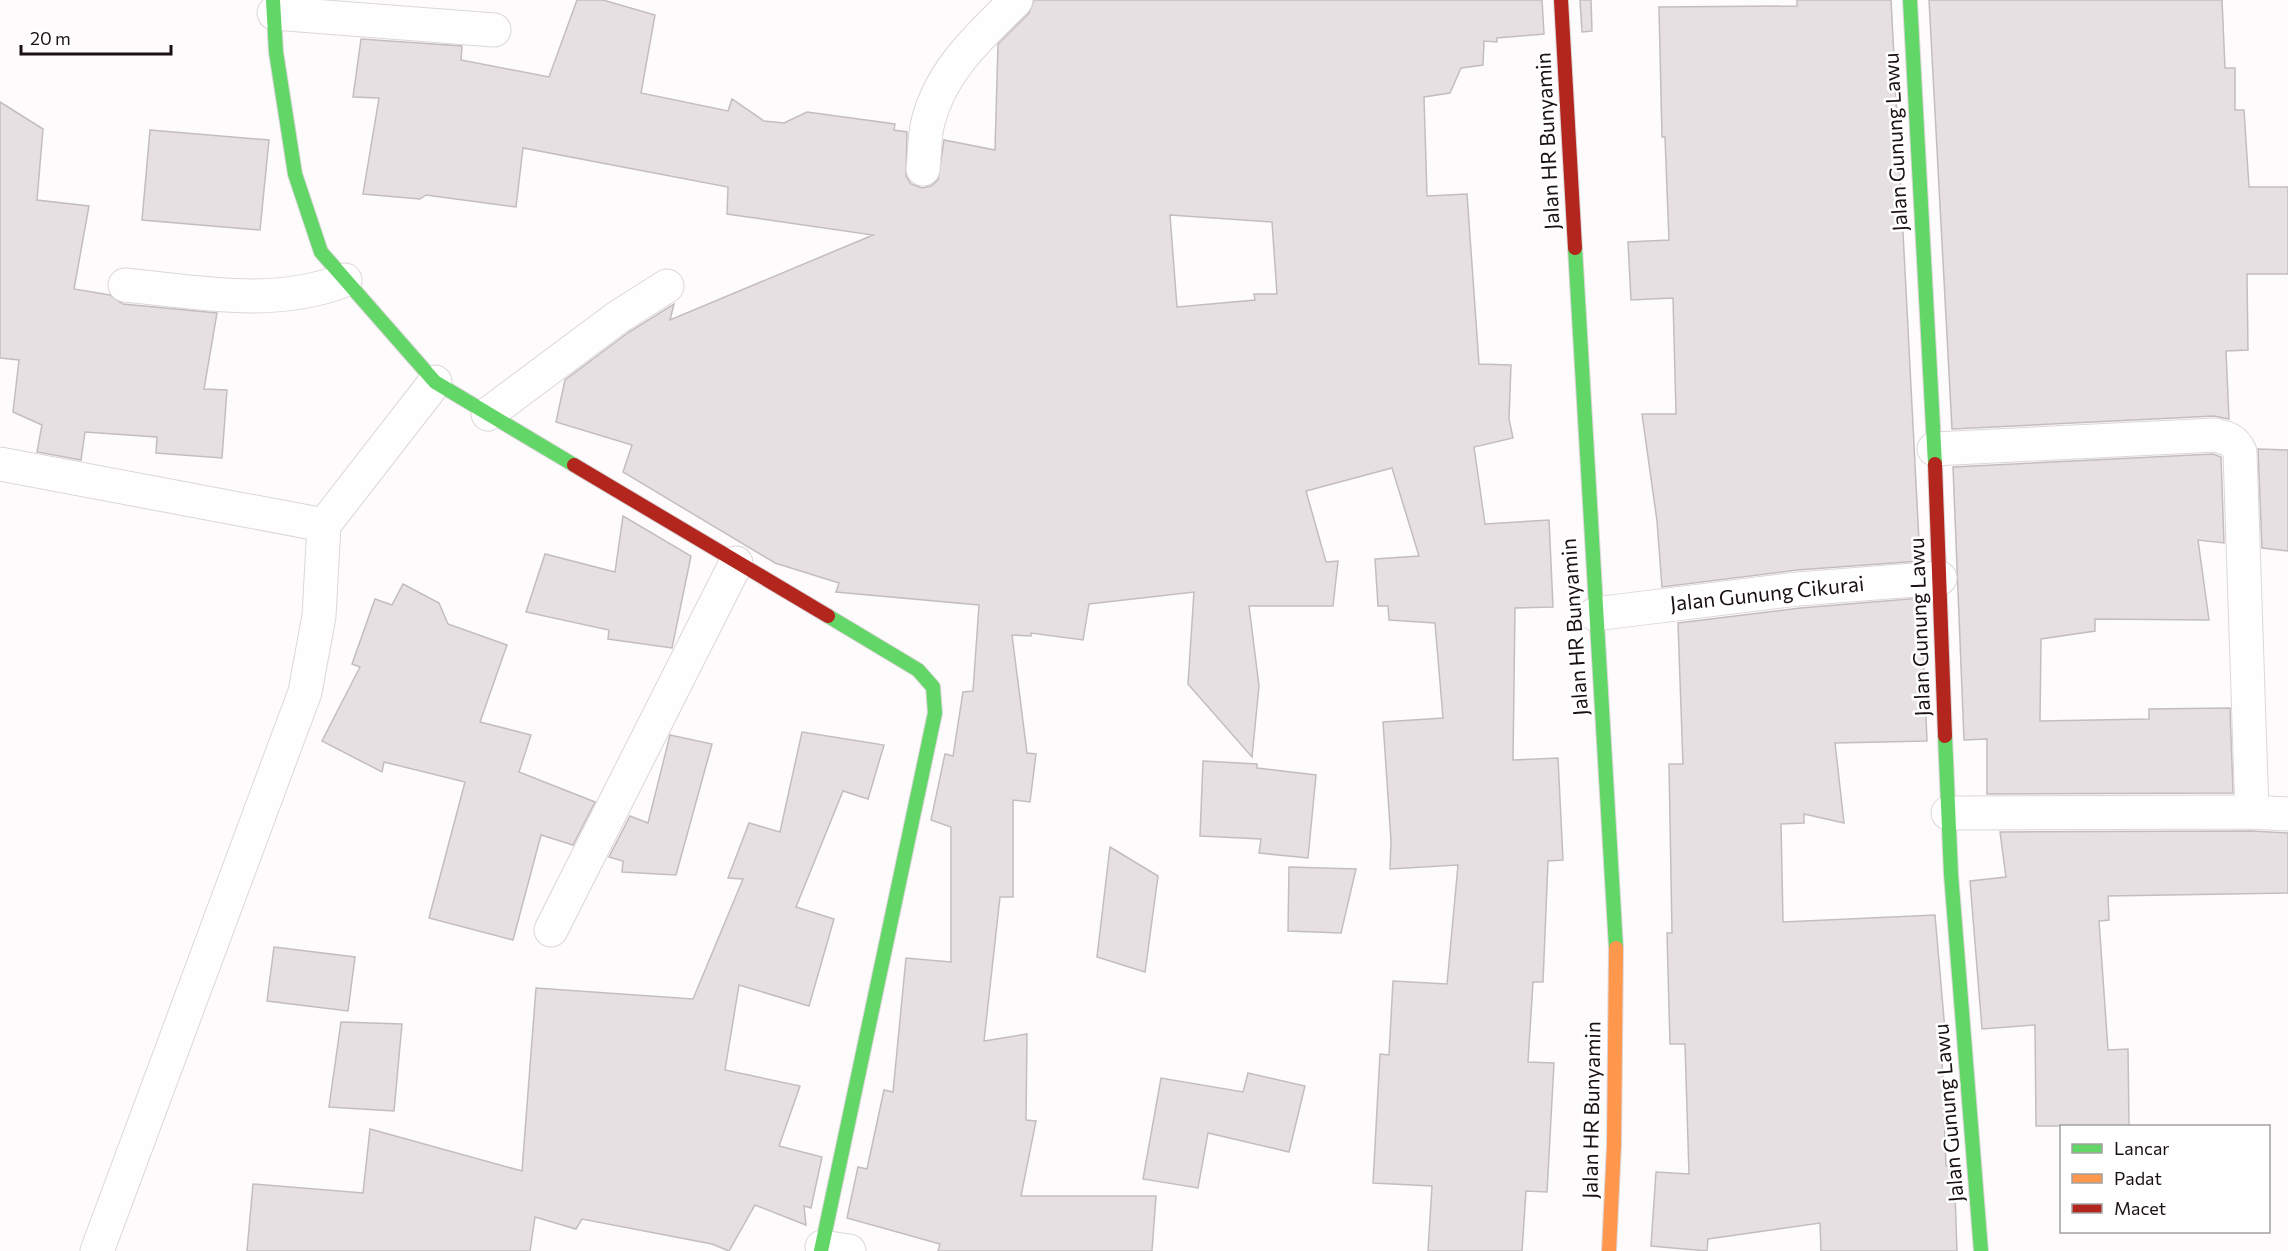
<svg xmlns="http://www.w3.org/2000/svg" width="2288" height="1251" viewBox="0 0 2288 1251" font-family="Commissioner,sans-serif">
<rect width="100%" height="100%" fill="#fefbfc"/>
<g fill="#e6e0e3" stroke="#c4bdc0" stroke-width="1.5" fill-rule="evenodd">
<path d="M 577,0 L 603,0 L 655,15 L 641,93 L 728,111 L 732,99 L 764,121 L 784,123 L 807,112 L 895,124 L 894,130 L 907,132 L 906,176 L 911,184 L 922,188 L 931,186 L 938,180 L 944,140 L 995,150 L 998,44 L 1029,13 L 1034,0 L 1542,0 L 1544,34 L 1497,38 L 1497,42 L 1484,41 L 1483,65 L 1461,68 L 1450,93 L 1424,97 L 1427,196 L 1467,194 L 1479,364 L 1511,365 L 1509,419 L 1513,438 L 1474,447 L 1485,524 L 1549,520 L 1553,607 L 1515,608 L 1513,760 L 1558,758 L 1563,860 L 1548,861 L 1543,982 L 1533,982 L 1528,1062 L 1554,1063 L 1547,1192 L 1526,1191 L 1522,1251 L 1428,1251 L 1432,1186 L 1373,1183 L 1380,1054 L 1389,1055 L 1393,981 L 1447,984 L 1458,865 L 1390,869 L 1391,841 L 1383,722 L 1443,718 L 1435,623 L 1389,620 L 1388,606 L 1378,606 L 1375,559 L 1419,556 L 1392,468 L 1306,491 L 1326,562 L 1338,561 L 1333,606 L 1249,606 L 1259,686 L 1252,757 L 1188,684 L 1194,592 L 1089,604 L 1083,640 L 1031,633 L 1031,636 L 1012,635 L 1027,753 L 1036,754 L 1030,802 L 1013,800 L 1013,897 L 1000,897 L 984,1041 L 1027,1034 L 1026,1120 L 1036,1121 L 1021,1196 L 1156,1196 L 1152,1251 L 938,1251 L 940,1244 L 847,1218 L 858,1167 L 867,1169 L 884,1090 L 893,1092 L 906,958 L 951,962 L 951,827 L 931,820 L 945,754 L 953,756 L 963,692 L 973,691 L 979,605 L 836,592 L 839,583 L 775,563 L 623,472 L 632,445 L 556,422 L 565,380 L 629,332 L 674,304 L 670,320 L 873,235 L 727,214 L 728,187 L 523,148 L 516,207 L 426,195 L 420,199 L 363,194 L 379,98 L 353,97 L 361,39 L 462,46 L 461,60 L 549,77 ZM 1170,215 L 1272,222 L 1277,294 L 1254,294 L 1255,300 L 1177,307 Z"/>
<polygon points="1580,0 1591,0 1592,31 1582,32"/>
<polygon points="1797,0 1891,0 1920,561 1797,570 1662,587 1657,521 1642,414 1676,414 1673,298 1631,300 1628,242 1669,240 1665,137 1662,137 1659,7 1797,6"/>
<polygon points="1929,0 2222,0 2225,68 2235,68 2235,110 2244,110 2249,187 2288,187 2288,274 2247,274 2248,350 2226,351 2229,419 2214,416 1952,429"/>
<polygon points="0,102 43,129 37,200 89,206 74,289 110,295 123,304 217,313 204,389 227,390 222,458 156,453 157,437 85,432 81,460 37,452 42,425 13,412 19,360 0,358"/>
<polygon points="150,130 269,140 260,230 142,220"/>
<polygon points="2258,449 2288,450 2288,551 2262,548"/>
<polygon points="2213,454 2221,457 2224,543 2198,540 2209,620 2095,619 2095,631 2041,639 2040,721 2149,719 2149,709 2230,708 2233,793 1987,794 1987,739 1964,740 1953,467"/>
<polygon points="623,516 691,556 672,648 608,639 609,630 526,612 545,554 615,572"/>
<polygon points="403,584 439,603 448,624 507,645 480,722 531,735 519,772 595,802 573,845 541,835 513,940 429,918 465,782 384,762 382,772 322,741 360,667 352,664 375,599 392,605"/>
<polygon points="1921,598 1927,741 1835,743 1844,823 1804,814 1804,823 1781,824 1783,922 1935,915 1945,1031 1941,1031 1946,1166 1954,1165 1957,1251 1821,1251 1820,1223 1708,1239 1707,1251 1651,1246 1656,1172 1689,1174 1685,1044 1670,1044 1667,933 1672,933 1669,764 1683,764 1678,623 1800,608"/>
<polygon points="802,732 884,745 868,799 843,791 796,907 834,919 809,1006 739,985 725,1070 800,1086 779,1146 822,1157 811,1208 804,1206 806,1225 755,1205 729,1251 712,1244 582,1219 576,1229 535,1217 530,1251 247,1251 253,1184 363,1193 370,1129 522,1171 536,988 693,999 743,879 728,878 749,823 780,832"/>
<polygon points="670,735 712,744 676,875 622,872 623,861 609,857 630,816 648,823"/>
<polygon points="1203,761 1257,764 1257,768 1316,775 1308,858 1259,853 1261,839 1200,836"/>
<polygon points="2252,831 2288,833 2288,893 2108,896 2109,920 2099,921 2108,1050 2128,1049 2129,1126 2036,1126 2035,1025 1982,1029 1970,881 2006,877 2000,832"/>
<polygon points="1110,847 1158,876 1145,972 1097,957"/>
<polygon points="1289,867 1356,869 1341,933 1288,931"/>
<polygon points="274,947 355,957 348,1011 267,1001"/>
<polygon points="341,1022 402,1024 394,1111 329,1107"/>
<polygon points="1248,1073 1305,1086 1289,1152 1208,1133 1198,1188 1143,1179 1161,1078 1243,1092"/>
</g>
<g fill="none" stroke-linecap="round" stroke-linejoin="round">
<g stroke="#dcd6d9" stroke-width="35">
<g id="street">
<polyline points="274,13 494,30"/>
<path d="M 923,169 C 925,154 924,137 928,122 C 941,70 979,37 1016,0"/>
<path d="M 125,285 C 199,292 273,308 345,280"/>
<polyline points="488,414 618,317 667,286"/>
<path d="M 1934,449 L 2215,435 C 2227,438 2235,440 2240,452 L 2252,812"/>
<polyline points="0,464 324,525"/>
<polyline points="1595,614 1798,589 1940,578"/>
<polyline points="1948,813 2252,812 2288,814"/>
<polyline points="551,930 736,563"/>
<polyline points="822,1247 849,1251"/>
<polyline points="97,1251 305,692 319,616 324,525 435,382"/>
</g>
</g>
<g stroke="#dcd6d9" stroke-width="16">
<g id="fast">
<polyline points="273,0 276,52 295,174 321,252 435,382 574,465"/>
<polyline points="1910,0 1935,464"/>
<polyline points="1575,248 1616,948"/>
<polyline points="1945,736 1951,874 1981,1251"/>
<polyline points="821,1251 935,713 933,687 918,670 828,616"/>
</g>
</g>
<g stroke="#dcd6d9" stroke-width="16">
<polyline id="slow" points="1609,1251 1614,1145 1616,948"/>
</g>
<g stroke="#dcd6d9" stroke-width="16">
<g id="jam">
<polyline points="1561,0 1575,248"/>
<polyline points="1935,464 1945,736"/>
<polyline points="574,465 828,616"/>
</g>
</g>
<use href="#street" stroke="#fffeff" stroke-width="33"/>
<use href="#fast" stroke="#63d668" stroke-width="14"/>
<use href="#slow" stroke="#ff974d" stroke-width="14"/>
<use href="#jam" stroke="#b3261e" stroke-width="14"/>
</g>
<g text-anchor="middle" stroke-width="5" stroke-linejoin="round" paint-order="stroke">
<g font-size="21" fill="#1a1115" stroke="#fff">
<text transform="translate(1548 141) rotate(-93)" y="7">Jalan HR Bunyamin</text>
<text transform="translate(1896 142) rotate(-93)" y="7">Jalan Gunung Lawu</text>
<text transform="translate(1767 594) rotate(-6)" y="7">Jalan Gunung Cikurai</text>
<text transform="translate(1575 627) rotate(-94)" y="7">Jalan HR Bunyamin</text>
<text transform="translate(1920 627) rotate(-92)" y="7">Jalan Gunung Lawu</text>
<text transform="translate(1592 1110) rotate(-89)" y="7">Jalan HR Bunyamin</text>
<text transform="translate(1949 1113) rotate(-95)" y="7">Jalan Gunung Lawu</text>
</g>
</g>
<rect x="2060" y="1125" width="210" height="108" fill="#ffffff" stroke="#a3a0a1" stroke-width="1.5"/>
<rect x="2072" y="1144" width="30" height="9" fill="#63d668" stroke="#a3a0a1" stroke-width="1.5"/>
<text x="2114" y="1155" font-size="18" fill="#1a1115">Lancar</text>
<rect x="2072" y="1174" width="30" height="9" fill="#ff974d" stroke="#a3a0a1" stroke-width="1.5"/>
<text x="2114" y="1185" font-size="18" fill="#1a1115">Padat</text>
<rect x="2072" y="1204" width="30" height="9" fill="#b3261e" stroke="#a3a0a1" stroke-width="1.5"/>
<text x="2114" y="1215" font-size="18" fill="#1a1115">Macet</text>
<path d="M21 45v9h150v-9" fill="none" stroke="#1a1115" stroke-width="3"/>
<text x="30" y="45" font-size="18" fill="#1a1115" stroke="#ffffff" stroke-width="4.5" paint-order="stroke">20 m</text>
</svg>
